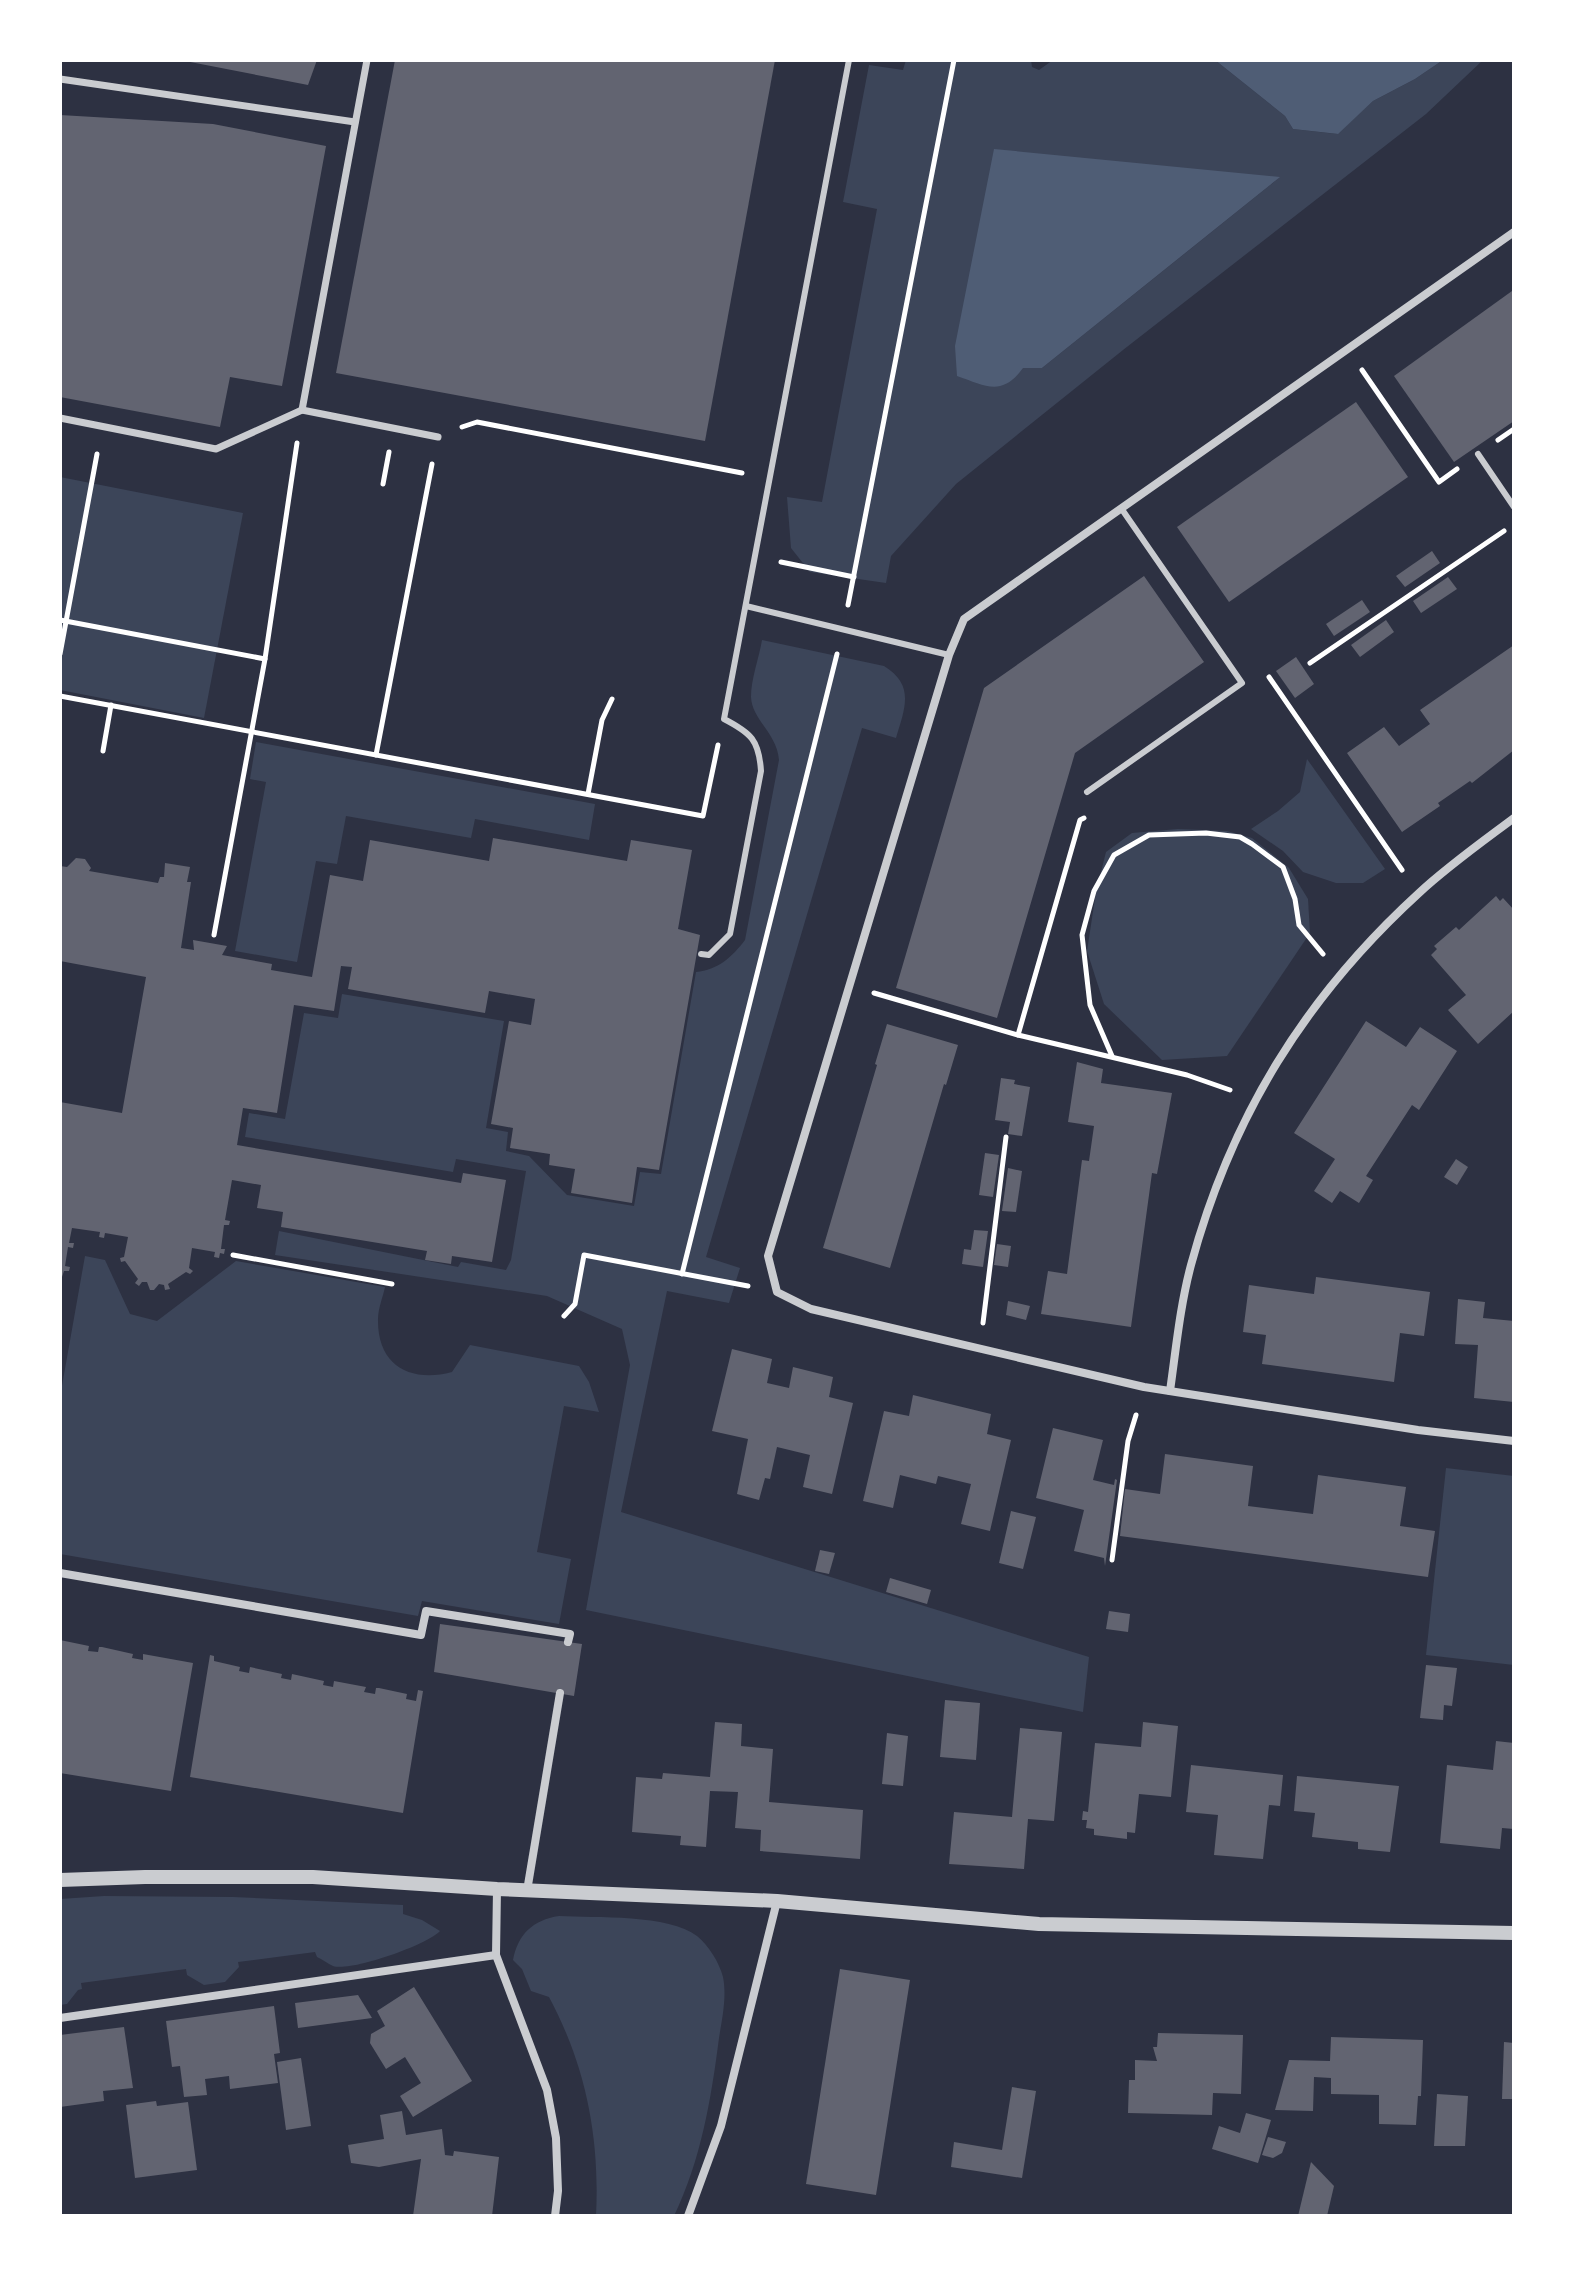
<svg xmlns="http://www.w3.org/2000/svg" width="1574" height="2276" viewBox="0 0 1574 2276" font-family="Jost,sans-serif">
<rect width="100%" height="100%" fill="#2d3142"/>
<g fill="#3c4559" fill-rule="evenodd">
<path d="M 906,60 L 1031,60 L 1032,67 L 1039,70 L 1053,60 L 1215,60 L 1285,116 L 1293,129 L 1337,134 L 1373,101 L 1415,79 L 1443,60 L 1483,60 L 1426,114 L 1123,350 L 956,484 L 891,556 L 886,583 L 810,572 L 791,548 L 787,497 L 822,502 L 877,209 L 843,202 L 869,65 L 903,70 ZM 1279,178 L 1042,368 L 1022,368 Z"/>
<polygon points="60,477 243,513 204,718 60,690"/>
<path d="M 762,640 L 884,666 C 915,685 905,708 896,738 L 862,728 L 706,1257 L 740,1268 L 729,1303 L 667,1291 L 621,1512 L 1089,1657 L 1083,1712 L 586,1610 L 630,1365 L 622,1329 L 547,1296 L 275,1255 L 279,1231 L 458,1267 L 461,1262 L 506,1270 L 511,1260 L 526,1171 L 456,1159 L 453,1172 L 245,1137 L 249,1113 L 285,1119 L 304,1013 L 338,1018 L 342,994 L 504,1021 L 486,1128 L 508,1132 L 506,1151 L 529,1156 L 567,1195 L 634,1206 L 640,1172 L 661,1174 L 696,972 C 718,970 732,957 745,940 L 779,760 C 777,733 752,720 751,697 C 751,679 759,658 762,640 Z"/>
<polygon points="256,742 595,804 589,840 475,819 471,838 346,816 337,864 316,861 297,962 235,951 266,782 250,779"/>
<polygon points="1307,759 1385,869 1363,883 1336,883 1303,872 1283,851 1251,829 1278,811 1300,792"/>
<polygon points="1178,829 1227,831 1252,838 1289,868 1308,899 1310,933 1227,1056 1162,1060 1104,1004 1087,951 1096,892 1106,852 1132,833"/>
<path d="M 85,1256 L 105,1260 L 130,1314 L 157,1321 L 236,1261 L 385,1287 C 383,1297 378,1308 378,1319 C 377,1366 411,1383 452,1372 L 470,1345 L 579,1366 L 589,1382 L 599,1412 L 564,1406 L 537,1552 L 571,1559 L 559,1624 L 422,1601 L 418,1616 L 60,1554 L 60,1397 Z"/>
<polygon points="1446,1468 1514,1476 1514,1665 1426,1655"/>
<path d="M 104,1896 L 233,1897 L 403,1905 L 403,1914 L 422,1920 L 440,1931 C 427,1945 351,1972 333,1966 C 328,1964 322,1959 317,1957 L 315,1952 L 238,1962 L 239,1967 L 225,1982 L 204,1985 L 187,1975 L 186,1969 L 81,1983 L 82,1989 L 78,1990 L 67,2004 L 60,2005 L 60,1899 Z"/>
<path d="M 559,1916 C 596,1918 669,1914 697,1936 C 709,1946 719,1962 723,1977 C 727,1997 722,2019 719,2038 C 711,2100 701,2160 674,2216 L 596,2216 C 600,2138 586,2066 549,1997 L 531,1991 L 522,1969 L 513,1960 C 518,1934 533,1920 559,1916 Z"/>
</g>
<g fill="#4f5d75">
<polygon points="1215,60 1443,60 1415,79 1373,101 1338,134 1293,129 1285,116"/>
<path d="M 994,149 L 1280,177 L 1042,368 L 1023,368 C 1002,397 986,386 957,376 L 955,346 Z"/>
</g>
<g fill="#626471">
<polygon points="180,60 317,60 308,85"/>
<polygon points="395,60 775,60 705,441 336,373"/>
<polygon points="60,115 213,124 326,146 282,386 230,377 220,427 60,397"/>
<polygon points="1512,291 1514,421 1454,462 1394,376"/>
<polygon points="1356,402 1408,477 1229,602 1177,527"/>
<polygon points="1432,551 1440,563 1405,587 1396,576"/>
<polygon points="1144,576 1204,662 1075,753 997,1018 896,988 984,688"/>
<polygon points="1448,577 1457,589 1421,613 1413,601"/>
<polygon points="1362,600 1370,612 1334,636 1326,624"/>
<polygon points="1386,620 1394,632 1360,657 1351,645"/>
<polygon points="1514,645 1514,750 1472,783 1470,781 1438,803 1440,806 1402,832 1347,753 1384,727 1399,746 1430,724 1420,710"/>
<polygon points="1296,657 1314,684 1295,698 1276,671"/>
<polygon points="493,838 627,861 631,840 692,850 678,929 700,935 659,1170 637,1167 632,1203 571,1193 575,1169 549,1165 550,1154 510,1148 513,1128 491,1124 509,1021 531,1025 535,999 489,991 485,1013 348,989 352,967 341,966 334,1011 294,1005 277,1113 243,1108 237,1145 461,1183 463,1173 506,1180 492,1262 452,1256 451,1264 425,1260 427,1251 281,1227 283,1212 257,1208 261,1185 232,1180 225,1220 230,1221 229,1225 224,1225 221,1249 225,1249 224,1254 220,1253 219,1258 214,1257 215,1252 192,1248 189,1268 193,1271 190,1274 186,1272 168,1284 170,1289 165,1290 164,1285 159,1284 154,1290 150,1290 147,1282 142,1282 139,1286 135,1283 138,1279 125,1261 121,1262 120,1258 124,1257 128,1237 105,1233 104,1238 99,1237 100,1232 72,1228 69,1243 74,1243 73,1248 68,1247 65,1266 70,1267 69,1271 64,1271 60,1283 60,1102 122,1113 146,977 60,961 60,866 67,867 76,858 85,859 91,868 89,871 158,883 160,877 164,877 165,863 190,867 187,882 191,882 181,948 194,950 193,940 227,946 222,955 272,964 271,970 312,977 330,875 363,881 370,840 489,861"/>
<polygon points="1496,896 1500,901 1503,898 1514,910 1514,1011 1478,1044 1448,1010 1466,995 1431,955 1437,949 1434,946 1456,927 1459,930"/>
<polygon points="1366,1021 1406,1047 1420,1027 1457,1051 1419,1110 1412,1105 1366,1176 1373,1180 1359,1203 1340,1191 1332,1203 1314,1191 1335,1159 1294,1133"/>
<polygon points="887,1024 958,1045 946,1085 944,1084 890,1268 823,1248 877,1065 875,1064"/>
<polygon points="1077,1062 1103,1069 1101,1083 1172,1093 1157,1174 1152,1173 1131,1327 1041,1314 1048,1271 1067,1274 1082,1160 1089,1161 1094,1126 1068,1122"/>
<polygon points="1001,1078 1015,1080 1014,1084 1030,1087 1022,1136 1008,1134 1010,1122 995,1120"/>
<polygon points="985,1153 999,1155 993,1197 979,1195"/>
<polygon points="1456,1159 1468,1167 1457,1185 1444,1177"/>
<polygon points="1008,1168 1022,1171 1016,1212 1002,1211"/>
<polygon points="974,1230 988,1231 983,1267 962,1264 964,1249 971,1250"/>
<polygon points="997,1244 1011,1246 1008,1267 994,1265"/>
<polygon points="1316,1277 1430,1292 1424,1336 1400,1333 1394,1382 1262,1364 1266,1335 1243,1332 1249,1285 1314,1294"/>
<polygon points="1458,1299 1485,1302 1483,1318 1514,1321 1514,1402 1474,1398 1478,1345 1455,1344"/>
<polygon points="1008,1301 1030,1306 1026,1320 1006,1315"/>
<polygon points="732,1349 772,1359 767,1383 789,1388 793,1367 833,1377 829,1397 853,1403 832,1494 803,1487 810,1455 777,1447 770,1479 765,1478 759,1500 737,1494 748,1439 712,1431"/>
<polygon points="913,1395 991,1414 987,1434 1011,1440 990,1531 961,1524 971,1484 938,1476 936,1484 900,1475 893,1508 863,1501 884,1411 909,1416"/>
<polygon points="1053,1428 1103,1440 1093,1480 1114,1485 1115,1479 1117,1480 1105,1566 1104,1558 1074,1551 1084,1510 1036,1498"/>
<polygon points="1165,1454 1253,1466 1248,1506 1313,1514 1318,1475 1406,1487 1400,1526 1435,1531 1428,1577 1120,1536 1125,1489 1160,1494"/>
<polygon points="1011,1511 1036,1517 1023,1569 999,1563"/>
<polygon points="820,1550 835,1553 829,1574 815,1571"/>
<polygon points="890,1578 931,1590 927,1604 886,1592"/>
<polygon points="1109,1611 1130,1614 1128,1632 1106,1629"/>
<polygon points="440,1624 582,1644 574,1696 434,1672"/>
<polygon points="60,1640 89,1646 88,1651 98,1652 99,1647 102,1647 133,1654 132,1658 143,1660 143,1654 193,1663 171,1791 60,1773"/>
<polygon points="210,1655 214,1656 214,1661 240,1667 239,1671 249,1673 250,1667 282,1674 281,1678 291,1680 292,1674 324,1681 323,1685 333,1687 334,1681 366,1687 364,1692 375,1694 376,1688 379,1688 407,1694 406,1699 416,1701 418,1690 423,1691 403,1813 190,1777"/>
<polygon points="1426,1665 1457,1668 1452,1706 1444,1705 1443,1720 1420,1718"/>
<polygon points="945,1700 980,1703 976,1760 940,1757"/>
<polygon points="715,1722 742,1724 741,1746 773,1749 769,1802 863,1810 860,1859 760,1851 761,1830 735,1828 738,1792 710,1791 706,1847 680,1845 681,1836 632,1832 636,1777 662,1779 663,1773 710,1777"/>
<polygon points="1143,1722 1178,1726 1171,1797 1139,1794 1135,1833 1127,1832 1127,1839 1094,1835 1094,1829 1086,1828 1087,1820 1082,1820 1083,1811 1088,1812 1095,1743 1141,1747"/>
<polygon points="1020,1728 1062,1732 1054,1821 1028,1819 1024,1869 949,1864 954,1812 1012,1817"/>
<polygon points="887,1733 908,1736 903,1786 882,1784"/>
<polygon points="1496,1741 1514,1743 1514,1829 1502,1828 1500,1849 1440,1843 1447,1765 1493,1770"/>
<polygon points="1191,1765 1283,1775 1280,1806 1269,1805 1263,1859 1214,1855 1218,1815 1186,1812"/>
<polygon points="1297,1776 1399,1786 1390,1852 1358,1849 1358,1842 1312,1837 1315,1813 1294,1811"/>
<polygon points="840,1969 910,1980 876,2195 806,2184"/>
<polygon points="414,1987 472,2081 413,2117 400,2096 421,2083 405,2057 386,2069 370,2043 371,2034 385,2026 377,2011"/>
<polygon points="358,1995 372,2018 298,2028 295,2003"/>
<polygon points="274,2006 280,2053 274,2054 278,2083 230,2089 229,2076 205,2079 207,2095 184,2097 180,2066 172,2067 166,2021"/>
<polygon points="124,2027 133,2088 103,2091 104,2101 60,2107 60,2035"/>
<polygon points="1158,2033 1243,2035 1241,2094 1213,2093 1212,2115 1128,2113 1129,2080 1135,2080 1135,2060 1157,2061 1153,2047 1157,2047"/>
<polygon points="1331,2037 1423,2040 1421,2096 1418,2096 1416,2125 1379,2124 1379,2095 1331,2094 1331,2078 1314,2077 1313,2111 1275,2110 1289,2060 1330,2061"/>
<polygon points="1504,2042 1514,2043 1514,2099 1502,2099"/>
<polygon points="301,2058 311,2126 286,2130 277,2062"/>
<polygon points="1012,2087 1036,2091 1022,2178 951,2167 954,2142 1002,2150"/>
<polygon points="1437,2094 1468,2096 1465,2146 1434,2146"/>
<polygon points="156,2101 157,2106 188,2102 197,2170 135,2178 126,2105"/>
<polygon points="402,2111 406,2135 442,2129 445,2155 453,2156 454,2151 499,2157 492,2216 413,2216 421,2159 379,2167 351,2163 348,2145 384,2139 380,2115"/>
<polygon points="1246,2113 1271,2120 1258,2163 1212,2149 1219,2126 1240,2133"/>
<polygon points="1268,2137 1286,2142 1282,2153 1273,2158 1262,2155"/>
<polygon points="1311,2162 1334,2186 1327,2216 1298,2216"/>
</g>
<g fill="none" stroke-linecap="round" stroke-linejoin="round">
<g stroke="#fff" stroke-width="5">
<polyline points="1362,370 1439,482 1457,469"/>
<polyline points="462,427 477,422 742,473"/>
<polyline points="1498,440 1514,429"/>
<polyline points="383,484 389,452"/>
<polyline points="781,562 854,577"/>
<polyline points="848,605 954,60"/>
<polyline points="60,620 265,659"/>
<polyline points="60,654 97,454"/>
<polyline points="1310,663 1504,531"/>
<polyline points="1269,677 1402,870"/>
<polyline points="60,696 703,816 718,745"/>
<polyline points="103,751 111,705"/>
<polyline points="376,755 432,464"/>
<polyline points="588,794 602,720 612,699"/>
<polyline points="214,935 265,659 297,443"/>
<polyline points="874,993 1018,1035 1187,1075 1230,1090"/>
<polyline points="1018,1035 1080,820 1084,818"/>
<polyline points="1112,1056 1090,1005 1082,935 1094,891 1114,855 1149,835 1206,833 1240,837 1252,844 1283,867 1295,899 1299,925 1323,954"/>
<polyline points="233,1255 392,1284"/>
<polyline points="682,1274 837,654"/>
<polyline points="564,1316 575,1304 584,1255 748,1286"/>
<polyline points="983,1323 1006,1137"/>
<polyline points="1112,1560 1128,1441 1136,1415"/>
</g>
<g stroke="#caccd0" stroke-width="6">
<polyline points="1478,454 1514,507"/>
<polyline points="746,606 949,655"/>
<polyline points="1087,792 1242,683 1121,508"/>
<path d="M 701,954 L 709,955 L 730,934 L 761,771 C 759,740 751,733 724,719 L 849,60"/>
</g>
<g stroke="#caccd0" stroke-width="7">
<polyline points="367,60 302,410 438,437"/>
<polyline points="60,79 355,122"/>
<polyline points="60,418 216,449 302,410"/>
</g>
<g stroke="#caccd0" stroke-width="8">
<polyline points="1514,232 964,619 949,655 768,1256 777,1292 811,1309 1144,1387 1418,1430 1514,1441"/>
<path d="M 1170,1391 C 1176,1349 1180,1306 1191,1265 C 1231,1117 1305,997 1419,893 C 1448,866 1482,842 1514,818"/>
<polyline points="60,1573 421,1635 426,1611 570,1634 568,1642"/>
<polyline points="497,1889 496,1955 547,2090 556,2138 558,2191 555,2216"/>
<polyline points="527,1891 560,1693"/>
<polyline points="60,2018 496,1955"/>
<polyline points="688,2216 721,2126 777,1901"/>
</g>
<polyline stroke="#caccd0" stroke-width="14" points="60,1880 145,1877 313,1877 497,1889 777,1901 1039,1924 1514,1933"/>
</g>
<rect width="1574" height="2276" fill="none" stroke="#ffffff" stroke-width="124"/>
</svg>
